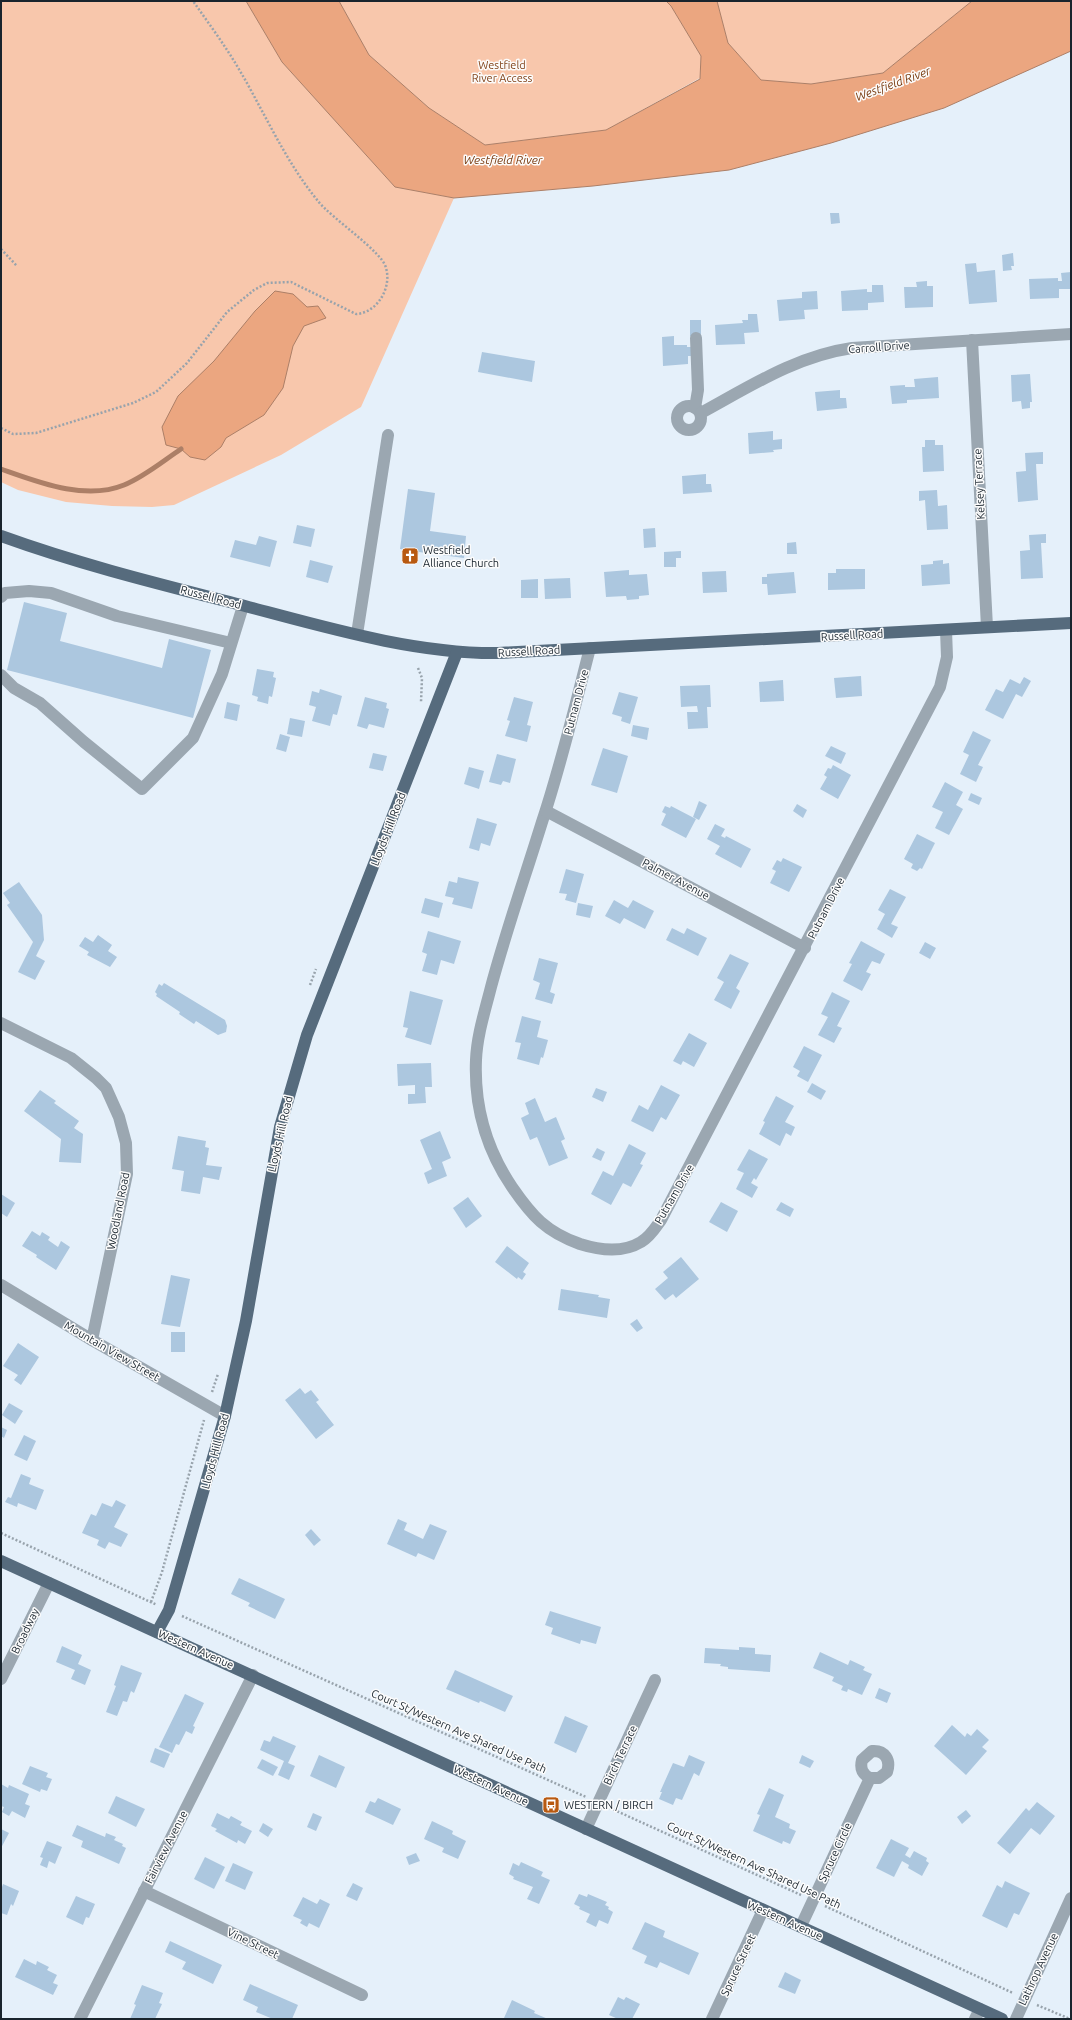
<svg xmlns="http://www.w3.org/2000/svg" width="1072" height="2020" viewBox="0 0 1072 2020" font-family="Ubuntu,sans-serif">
<rect width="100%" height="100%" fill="#e5f0fa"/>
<g fill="#f8c7ac">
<polygon points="1,1 246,1 282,62 395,187 454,198 361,407 281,455 174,505 152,507 112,506 66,502 18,490 1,482"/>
<polygon points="339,1 666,1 671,6 701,56 700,78 606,130 485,145 429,108 369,55"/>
<polygon points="717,1 972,1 883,73 811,84 761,80 728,43"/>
</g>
<g fill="#eba680" stroke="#ac7f67">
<polygon points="246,1 339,1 369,55 429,108 485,145 606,130 700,79 701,56 671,6 666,1 717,1 728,43 761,80 811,84 883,73 972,1 1071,1 1071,51 944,108 831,143 729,170 593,186 454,198 395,187 282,62"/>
<polygon points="275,291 293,294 307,307 318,306 326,318 304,326 293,346 283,388 264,415 226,438 221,447 205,460 190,457 181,449 166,445 162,427 178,396 214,361 255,311"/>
</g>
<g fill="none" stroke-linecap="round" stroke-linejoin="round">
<path stroke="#ac7f67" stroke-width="5" d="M 1,469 C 38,482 85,501 124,485 C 144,477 163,461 181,449"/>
</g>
<g fill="#acc7df">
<polygon points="830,213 839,213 840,223 831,224"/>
<polygon points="1013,253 1014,266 1011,266 1012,270 1003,271 1002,255"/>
<polygon points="976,263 977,272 995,270 997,302 969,304 965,264"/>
<polygon points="1071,272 1071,289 1059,289 1059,298 1030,299 1029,279 1058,278 1058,281 1062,281 1061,273"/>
<polygon points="927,281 927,286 933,286 933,307 905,308 904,287 917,287 916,282"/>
<polygon points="872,285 883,285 884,302 868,303 868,310 842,311 841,291 867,289 867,292 872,292"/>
<polygon points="817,291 818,309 804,310 805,319 779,321 777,300 802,298 802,292"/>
<polygon points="748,314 757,314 759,332 744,333 745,344 716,345 715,325 743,323 742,320 748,320"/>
<rect x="690" y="320" width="11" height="16"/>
<polygon points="674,336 674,345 687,345 687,347 693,347 693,356 688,356 688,364 663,366 662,337"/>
<polygon points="482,352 535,361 532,382 478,372"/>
<polygon points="1030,374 1032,402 1030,402 1030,408 1022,409 1021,401 1012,402 1011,375"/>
<polygon points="938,377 939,398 907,400 907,403 892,404 890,386 905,385 905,387 915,387 914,379"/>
<polygon points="840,390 840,398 846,398 847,408 817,411 815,392"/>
<polygon points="773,431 773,440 782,439 782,449 773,450 774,452 749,454 748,433"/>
<polygon points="925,440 935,440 935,445 943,445 944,471 923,472 922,447 925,447"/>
<polygon points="1043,452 1043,464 1036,464 1038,500 1018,502 1016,472 1026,471 1025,453"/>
<polygon points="706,474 706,484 711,484 712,492 683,494 682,476"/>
<polygon points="408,489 435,493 430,531 466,536 464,558 419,552 418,556 406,554 407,550 400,549"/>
<polygon points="937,490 938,506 947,505 948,529 927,530 925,500 919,501 919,491"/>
<polygon points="297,525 315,529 311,547 293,543"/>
<polygon points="655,528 656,547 644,548 643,529"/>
<polygon points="1046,534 1046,543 1041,543 1043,578 1021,579 1020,551 1030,550 1029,535"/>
<polygon points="259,536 277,541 270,567 230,557 235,540 256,545"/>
<polygon points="796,542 797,554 787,554 787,543"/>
<polygon points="681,551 681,558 676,558 676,567 664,567 664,552"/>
<polygon points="310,560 333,566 328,583 306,577"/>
<polygon points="943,560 943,564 949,563 950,584 922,586 921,565 933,564 933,561"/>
<polygon points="836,569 865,569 865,589 828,590 828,573 836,573"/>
<polygon points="629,570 629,575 647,574 649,595 639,596 639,599 627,600 626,596 606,597 604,572"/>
<polygon points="726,571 727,592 703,593 702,572"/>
<polygon points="794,572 796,593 768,595 767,584 762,584 762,577 767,577 767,574"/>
<polygon points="570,578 571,598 545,599 544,579"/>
<polygon points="538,579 538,598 521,598 521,580"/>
<polygon points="24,602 67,613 60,641 162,668 169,639 211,650 193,718 7,670"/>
<polygon points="257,669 274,672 273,677 276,678 272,697 269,696 268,704 257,701 258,697 252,695"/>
<polygon points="861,676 862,696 836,698 834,678"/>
<polygon points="1024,677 1031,681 1022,697 1016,694 1003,719 985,710 996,689 1003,692 1010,679 1020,684"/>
<polygon points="783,680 784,701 760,702 759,682"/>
<polygon points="710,685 711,707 707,707 708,728 688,729 687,712 698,712 697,706 681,707 680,686"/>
<polygon points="320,689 342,696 337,715 333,714 330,726 312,721 316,707 309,705 312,691 319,693"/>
<polygon points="619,692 638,697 630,724 621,721 622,717 612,714"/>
<polygon points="365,697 387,703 386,708 389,709 384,728 369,724 367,729 357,726"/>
<polygon points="514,697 533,702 527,725 531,726 527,742 505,736 510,721 507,720"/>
<polygon points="227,702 240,705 237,721 224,718"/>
<polygon points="290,718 305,721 302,737 287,734"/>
<polygon points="633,725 649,728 647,740 631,736"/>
<polygon points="973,731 991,740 978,765 983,767 976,782 960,774 969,755 963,752"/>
<polygon points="280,734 290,737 286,752 276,749"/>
<polygon points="831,746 846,753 841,764 825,756"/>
<polygon points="603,748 628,756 617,793 591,785"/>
<polygon points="373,753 387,756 383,771 369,768"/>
<polygon points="497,754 516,759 510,783 503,781 501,785 489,782"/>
<polygon points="833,765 851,775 838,799 820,789 827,777 824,775 828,768 831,769"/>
<polygon points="469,767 484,771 479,789 464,784"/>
<polygon points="945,782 963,792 956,805 963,809 949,835 935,828 943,812 932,807"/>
<polygon points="971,793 982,798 979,805 968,800"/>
<polygon points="699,801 707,805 699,820 693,817"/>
<polygon points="797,804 807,810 803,818 793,811"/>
<polygon points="665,806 670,808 671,806 696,819 686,838 661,825 666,814 662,812"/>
<polygon points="477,818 497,824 490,846 481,843 479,851 469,848"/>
<polygon points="715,824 725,829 721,836 725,838 726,836 751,849 741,868 715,854 720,846 707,839"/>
<polygon points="917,834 935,843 922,869 920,868 917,871 911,868 913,864 904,859"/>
<polygon points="783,858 802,867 789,892 770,883 776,871 772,869 777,860 781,862"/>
<polygon points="566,869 584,874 576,903 565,900 567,894 559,893"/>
<polygon points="458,877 479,882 472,909 452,904 454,898 445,896 449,881 457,883"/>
<polygon points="19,882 42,915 44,940 36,956 45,961 35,980 18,972 33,942 7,905 10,903 3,893"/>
<polygon points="890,889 906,897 891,924 898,927 892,938 877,929 885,914 878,910"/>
<polygon points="425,898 443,903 439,918 421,913"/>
<polygon points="614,900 628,908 633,900 654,911 645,929 624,918 620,924 605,916"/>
<polygon points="578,903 593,906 590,918 576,915"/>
<polygon points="672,928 684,934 687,928 707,938 698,956 666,940"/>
<polygon points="428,931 461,941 454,964 441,960 437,975 422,971 427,954 422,952"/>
<polygon points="98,935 112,945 108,951 117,957 110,967 87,955 89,952 79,946 85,937 93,942"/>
<polygon points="861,941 885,954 880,964 872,961 866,972 871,974 862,991 843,981 852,964 849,963"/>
<polygon points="925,942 936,948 930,959 919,953"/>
<polygon points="730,954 749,963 736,988 740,991 731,1009 714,1000 724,982 717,978"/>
<polygon points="539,958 558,963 550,992 555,994 552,1004 535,999 540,983 533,980"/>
<polygon points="164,983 225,1020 227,1026 226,1032 218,1035 196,1021 194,1024 179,1014 180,1012 156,996 157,994 155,992 159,984 162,986"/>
<polygon points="410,991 443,1000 431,1045 405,1037 408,1028 403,1027"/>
<polygon points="832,992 850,1001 837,1026 842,1028 834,1043 818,1035 828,1017 821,1014"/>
<polygon points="522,1016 541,1021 537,1037 548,1040 543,1058 541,1057 539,1065 517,1059 521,1043 515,1042"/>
<polygon points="689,1033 707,1043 694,1067 683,1061 681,1065 673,1061"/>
<polygon points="804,1046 822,1055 808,1082 797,1076 800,1071 793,1067"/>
<polygon points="431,1063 432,1087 425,1087 426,1103 408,1104 408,1094 415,1094 415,1085 398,1086 397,1064"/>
<polygon points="812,1083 826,1091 821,1100 807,1092"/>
<polygon points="661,1085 680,1095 666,1120 661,1117 653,1132 631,1121 639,1105 648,1110"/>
<polygon points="596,1088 607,1092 603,1102 592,1097"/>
<polygon points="40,1090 56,1101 54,1103 79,1121 74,1128 83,1134 81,1163 59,1162 61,1139 24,1111"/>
<polygon points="776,1096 794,1106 785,1122 795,1127 791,1136 786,1133 780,1146 759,1134 765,1122 763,1121"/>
<polygon points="535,1098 545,1122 556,1117 565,1139 561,1141 568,1158 549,1166 537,1137 530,1140 521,1118 529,1114 525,1103"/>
<polygon points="440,1131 451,1158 442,1162 447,1176 428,1184 424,1173 432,1169 420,1140"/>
<polygon points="178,1136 206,1141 205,1147 209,1148 206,1165 222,1167 219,1180 203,1177 200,1194 181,1191 184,1171 172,1169"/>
<polygon points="629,1144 646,1153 640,1164 643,1165 631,1187 623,1183 611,1205 591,1194 603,1171 613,1176"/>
<polygon points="597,1148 605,1152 601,1161 592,1157"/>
<polygon points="749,1149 768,1159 756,1180 754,1178 751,1183 758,1187 752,1198 736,1189 744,1173 737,1170"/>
<polygon points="1,1194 15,1203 7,1217 1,1213"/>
<polygon points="468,1197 482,1216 466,1228 453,1208"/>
<polygon points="721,1202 738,1211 727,1232 709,1222"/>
<polygon points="781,1202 794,1209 790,1217 776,1210"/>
<polygon points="32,1231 40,1236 42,1232 50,1237 48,1240 58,1247 61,1241 70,1247 56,1270 36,1257 37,1255 22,1246"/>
<polygon points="507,1246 529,1263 523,1272 526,1274 522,1280 518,1277 517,1279 495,1262"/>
<polygon points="681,1257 699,1279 676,1298 673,1294 665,1300 655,1289 668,1278 663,1272"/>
<polygon points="171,1275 190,1279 180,1327 161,1324"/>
<polygon points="561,1289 599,1295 598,1297 610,1299 607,1318 558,1310"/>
<polygon points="637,1319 643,1328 637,1332 630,1324"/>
<rect x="171" y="1332" width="14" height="20"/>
<polygon points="18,1343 39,1357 21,1385 14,1380 18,1375 3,1366"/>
<polygon points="300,1388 305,1394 311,1390 319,1400 316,1402 334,1425 316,1439 285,1400"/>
<polygon points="9,1403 23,1411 15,1424 2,1415"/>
<polygon points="1,1427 7,1430 4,1438 1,1436"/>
<polygon points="24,1435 36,1441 27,1461 14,1455"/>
<polygon points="21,1474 31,1478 29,1484 44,1490 36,1510 18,1503 17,1507 5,1502 8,1497 11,1498"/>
<polygon points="116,1500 126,1505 114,1527 128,1534 121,1547 109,1542 105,1549 97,1545 99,1540 82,1533 91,1514 96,1516 102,1503 112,1507"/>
<polygon points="398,1519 407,1523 404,1530 423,1539 430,1524 447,1531 434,1560 418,1553 416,1557 387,1544"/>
<polygon points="311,1529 321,1540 314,1546 305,1535"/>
<polygon points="239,1578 285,1599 275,1619 248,1606 250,1603 231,1594"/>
<polygon points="550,1611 601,1627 596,1644 581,1640 580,1644 551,1634 553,1628 545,1625"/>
<polygon points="62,1646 82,1655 78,1664 91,1670 85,1685 71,1679 75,1670 56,1662"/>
<polygon points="739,1647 755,1648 755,1654 771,1655 770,1672 728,1669 728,1667 720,1666 721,1664 704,1663 705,1648 739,1650"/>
<polygon points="820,1652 848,1665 850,1660 865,1667 863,1670 872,1674 862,1695 848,1689 847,1692 841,1690 843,1686 832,1681 834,1677 813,1668"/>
<polygon points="121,1665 142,1673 134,1693 131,1691 127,1702 123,1701 117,1716 106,1712 116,1686 114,1685"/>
<polygon points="455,1670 513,1696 505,1712 480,1701 479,1703 446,1689"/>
<polygon points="879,1688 891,1693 887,1703 875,1698"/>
<polygon points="185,1694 204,1703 193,1726 195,1727 192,1734 186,1731 179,1745 176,1744 172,1753 159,1747"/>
<polygon points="565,1716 588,1726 576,1753 554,1743"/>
<polygon points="952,1725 965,1737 967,1733 971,1736 977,1729 989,1740 982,1747 987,1751 966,1775 934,1746"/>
<polygon points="273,1736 296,1746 288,1763 295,1766 289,1780 278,1775 284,1761 260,1750 264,1740 270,1742"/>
<polygon points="155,1748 170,1754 164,1768 150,1762"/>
<polygon points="319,1755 345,1767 336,1788 310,1776"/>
<polygon points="689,1755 705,1762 699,1776 694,1773 682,1800 676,1798 673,1805 659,1799 662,1792 660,1792 673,1763 684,1767"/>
<polygon points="802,1755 814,1761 810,1768 799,1763"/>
<polygon points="262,1759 278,1767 273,1776 257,1768"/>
<polygon points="30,1766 48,1773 46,1777 52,1779 47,1791 41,1789 40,1792 22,1784"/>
<polygon points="1,1784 8,1788 9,1785 29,1794 25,1804 30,1806 25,1818 12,1811 9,1816 2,1812 4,1807 1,1806"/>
<polygon points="769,1788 784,1795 775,1817 790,1824 789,1828 796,1831 790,1844 783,1841 782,1844 753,1831 760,1815 757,1814"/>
<polygon points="116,1796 145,1809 136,1827 108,1813"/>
<polygon points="378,1798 401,1809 393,1825 365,1812 370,1801 375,1803"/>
<polygon points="1037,1802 1055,1816 1040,1835 1031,1828 1010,1854 997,1843 1026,1808 1029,1811"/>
<polygon points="966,1810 971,1816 962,1824 957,1817"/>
<polygon points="217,1813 229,1819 231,1816 242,1822 240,1825 252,1831 245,1844 238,1840 237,1843 215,1831 217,1829 211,1826"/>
<polygon points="313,1813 322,1817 316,1831 307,1827"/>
<polygon points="432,1821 453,1831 452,1834 466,1841 458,1859 442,1852 444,1848 424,1839"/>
<polygon points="263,1823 273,1829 268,1837 259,1831"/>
<polygon points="77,1825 105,1837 106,1833 116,1837 114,1840 123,1844 122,1846 126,1848 119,1864 81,1847 83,1841 72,1836"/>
<polygon points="1,1829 9,1833 1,1848"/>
<polygon points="891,1839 909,1848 905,1855 910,1858 914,1851 927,1858 926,1861 929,1863 922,1876 908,1868 909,1865 902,1861 894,1877 876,1868"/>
<polygon points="47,1841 62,1847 55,1864 49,1861 47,1868 40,1865 43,1858 40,1857"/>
<polygon points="416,1853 420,1861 409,1865 406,1857"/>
<polygon points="205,1857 225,1867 214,1889 194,1879"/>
<polygon points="521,1862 543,1872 541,1876 550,1880 539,1904 527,1899 533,1887 513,1879 514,1877 509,1874 513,1863 519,1866"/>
<polygon points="233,1863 253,1872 245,1890 225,1881"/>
<polygon points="1005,1881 1030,1893 1019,1915 1014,1913 1007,1928 982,1916 997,1885 1002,1888"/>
<polygon points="353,1883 363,1888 357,1901 346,1896"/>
<polygon points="3,1884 19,1891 13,1906 11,1904 7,1915 1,1913 1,1890"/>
<polygon points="579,1894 587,1897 588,1894 607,1902 605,1905 609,1907 608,1909 613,1912 608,1924 599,1920 596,1927 586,1922 590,1914 579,1909 580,1907 574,1904"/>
<polygon points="76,1896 95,1904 89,1918 86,1917 83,1925 66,1917"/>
<polygon points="303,1897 317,1904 320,1899 330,1904 319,1928 309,1923 307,1927 300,1923 302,1920 293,1916"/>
<polygon points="645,1922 665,1931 663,1937 699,1953 689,1975 660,1962 657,1968 644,1963 647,1956 632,1949"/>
<polygon points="170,1941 222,1965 213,1984 182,1969 186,1962 165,1952"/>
<polygon points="24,1959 36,1965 37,1961 49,1967 47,1970 57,1975 53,1983 58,1985 53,1995 15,1977"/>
<polygon points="785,1972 801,1980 795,1994 778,1987"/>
<polygon points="250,1984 298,2005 292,2019 273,2019 256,2012 258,2007 243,2000"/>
<polygon points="142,1985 163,1993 159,2003 162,2004 155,2019 130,2019 136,2005 134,2004"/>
<polygon points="618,1997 624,2000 626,1997 640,2004 632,2019 618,2019 609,2015"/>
<polygon points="512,2000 535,2011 534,2013 548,2019 504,2018"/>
</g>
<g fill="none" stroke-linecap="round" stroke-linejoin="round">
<g stroke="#98a3ac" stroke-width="2.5" stroke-dasharray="2 2" stroke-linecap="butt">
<polyline points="1,249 17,266"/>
<path d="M 1,428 L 13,434 L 36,433 L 133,403 L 156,392 L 187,363 L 227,312 L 254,290 L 267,283 L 291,282 L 356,314 C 377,313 392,288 386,268 C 383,252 331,218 318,201 C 281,156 260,101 229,53 C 218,36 205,18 193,1"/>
<polyline points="418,668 422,678 421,702"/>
<polyline points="310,985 316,969"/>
<polyline points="212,1392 218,1374"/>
<polyline points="1,1533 157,1605"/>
<polyline points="151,1602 162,1572 204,1420"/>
<polyline points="182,1616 586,1797"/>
<polyline points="610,1808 801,1895"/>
<polyline points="825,1906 1013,1993"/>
<polyline points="1037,2005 1070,2019"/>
</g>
<g stroke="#9ba7b1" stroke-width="12">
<polyline points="972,340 987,627"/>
<circle cx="689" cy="418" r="12"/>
<polyline points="695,408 698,390 696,338"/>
<path d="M 701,413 C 749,387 796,356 852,348 L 1071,334"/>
<polyline points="1,597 5,593 29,591 51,593 117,616 231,643"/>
<polyline points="357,634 388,435"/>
<path d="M 590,648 C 575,706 561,765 542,822 C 525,877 506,931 491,987 C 485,1011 477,1035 476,1060 C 474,1107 487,1150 512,1187 C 532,1216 546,1232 580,1244 C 599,1250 623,1253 641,1242 C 650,1237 656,1227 661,1220 L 940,687 L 947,657 L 946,630"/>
<polyline points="1,675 14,688 40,703 84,742 142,789 193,738 222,674 243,606"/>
<polyline points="546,811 805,948"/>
<polyline points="1,1023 71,1058 96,1078 106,1088 119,1117 126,1143 127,1174 92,1340"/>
<polyline points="1,1285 92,1340 225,1416"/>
<polyline points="1,1679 49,1583"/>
<polyline points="586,1829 655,1680"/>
<polyline points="144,1891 362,1995"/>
<path d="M 801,1926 L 870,1778 L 879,1778 L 887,1772 C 891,1760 885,1750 872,1751 L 862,1760 C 860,1768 862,1774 870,1778"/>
<polyline points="80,2019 253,1675"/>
<polyline points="712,2019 763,1910"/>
<polyline points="975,2019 980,2009"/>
<polyline points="1016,2019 1071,1898"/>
</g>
<g stroke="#566b7d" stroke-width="12">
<path d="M 1,536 C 81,565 163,585 245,606 C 325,627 415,654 498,653 L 1071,623"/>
<polyline points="1,1561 1002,2019"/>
<polyline points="157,1632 169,1610 174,1593 225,1416 246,1321 280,1127 307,1035 457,652"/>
</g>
</g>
<defs>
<g id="church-square" transform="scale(0.9)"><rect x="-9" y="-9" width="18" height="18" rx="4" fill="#b85910" stroke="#fcfcfc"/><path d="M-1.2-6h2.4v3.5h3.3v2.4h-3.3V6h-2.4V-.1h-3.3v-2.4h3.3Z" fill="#fff"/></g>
<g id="bus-square" transform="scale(0.9)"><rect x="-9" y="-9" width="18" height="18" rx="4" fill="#b85910" stroke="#fcfcfc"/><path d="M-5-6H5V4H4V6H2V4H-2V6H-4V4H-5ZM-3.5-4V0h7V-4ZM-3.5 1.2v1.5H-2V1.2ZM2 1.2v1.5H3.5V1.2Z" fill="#fff"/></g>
</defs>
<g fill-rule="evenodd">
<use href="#church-square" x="410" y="556"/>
<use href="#bus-square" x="551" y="1805"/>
</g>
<g text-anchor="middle" stroke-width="3" stroke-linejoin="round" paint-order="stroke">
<g font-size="11" fill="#814219" stroke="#fcfcfc">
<text x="502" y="69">Westfield<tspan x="502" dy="13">River Access</tspan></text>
</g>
<g font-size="11" fill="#19242d" stroke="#fcfcfc">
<text transform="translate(879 347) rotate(-4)" y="4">Carroll Drive</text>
<text transform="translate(979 484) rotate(-93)" y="4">Kelsey Terrace</text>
<text transform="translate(211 597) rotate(15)" y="4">Russell Road</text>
<text transform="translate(852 635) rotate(-3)" y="4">Russell Road</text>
<text transform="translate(529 651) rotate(-3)" y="4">Russell Road</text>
<text transform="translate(576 702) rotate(-75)" y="4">Putnam Drive</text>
<text transform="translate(388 829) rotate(-69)" y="4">Lloyds Hill Road</text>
<text transform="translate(676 879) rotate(28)" y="4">Palmer Avenue</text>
<text transform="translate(826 908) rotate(-63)" y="4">Putnam Drive</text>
<text transform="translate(280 1134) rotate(-77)" y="4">Lloyds Hill Road</text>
<text transform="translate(674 1194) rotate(-60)" y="4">Putnam Drive</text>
<text transform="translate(118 1211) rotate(-79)" y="4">Woodland Road</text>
<text transform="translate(112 1351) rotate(30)" y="4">Mountain View Street</text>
<text transform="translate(215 1451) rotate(-75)" y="4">Lloyds Hill Road</text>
<text transform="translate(25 1631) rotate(-64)" y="4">Broadway</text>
<text transform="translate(196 1649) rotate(24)" y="4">Western Avenue</text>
<text transform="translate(459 1731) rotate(24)" y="4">Court St/Western Ave Shared Use Path</text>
<text transform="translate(620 1755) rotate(-65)" y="4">Birch Terrace</text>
<text transform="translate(491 1785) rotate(25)" y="4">Western Avenue</text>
<text transform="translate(166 1847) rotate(-63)" y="4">Fairview Avenue</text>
<text transform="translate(835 1852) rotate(-65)" y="4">Spruce Circle</text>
<text transform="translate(754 1865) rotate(25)" y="4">Court St/Western Ave Shared Use Path</text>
<text transform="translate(785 1920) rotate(24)" y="4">Western Avenue</text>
<text transform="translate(253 1943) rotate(26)" y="4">Vine Street</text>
<text transform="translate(738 1965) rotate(-65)" y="4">Spruce Street</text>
<text transform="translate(1038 1969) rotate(-65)" y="4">Lathrop Avenue</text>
</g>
<g font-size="11" fill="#19242d" stroke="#fcfcfc" text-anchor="start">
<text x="423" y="554">Westfield<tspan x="423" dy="13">Alliance Church</tspan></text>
<text x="564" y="1809">WESTERN / BIRCH</text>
</g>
<g font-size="12" font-style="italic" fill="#793b10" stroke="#fcfcfc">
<text transform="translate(893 84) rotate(-20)" y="4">Westfield River</text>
<text x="503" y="164">Westfield River</text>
</g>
</g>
<rect width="1072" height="2020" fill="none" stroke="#19242d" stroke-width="4"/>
</svg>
